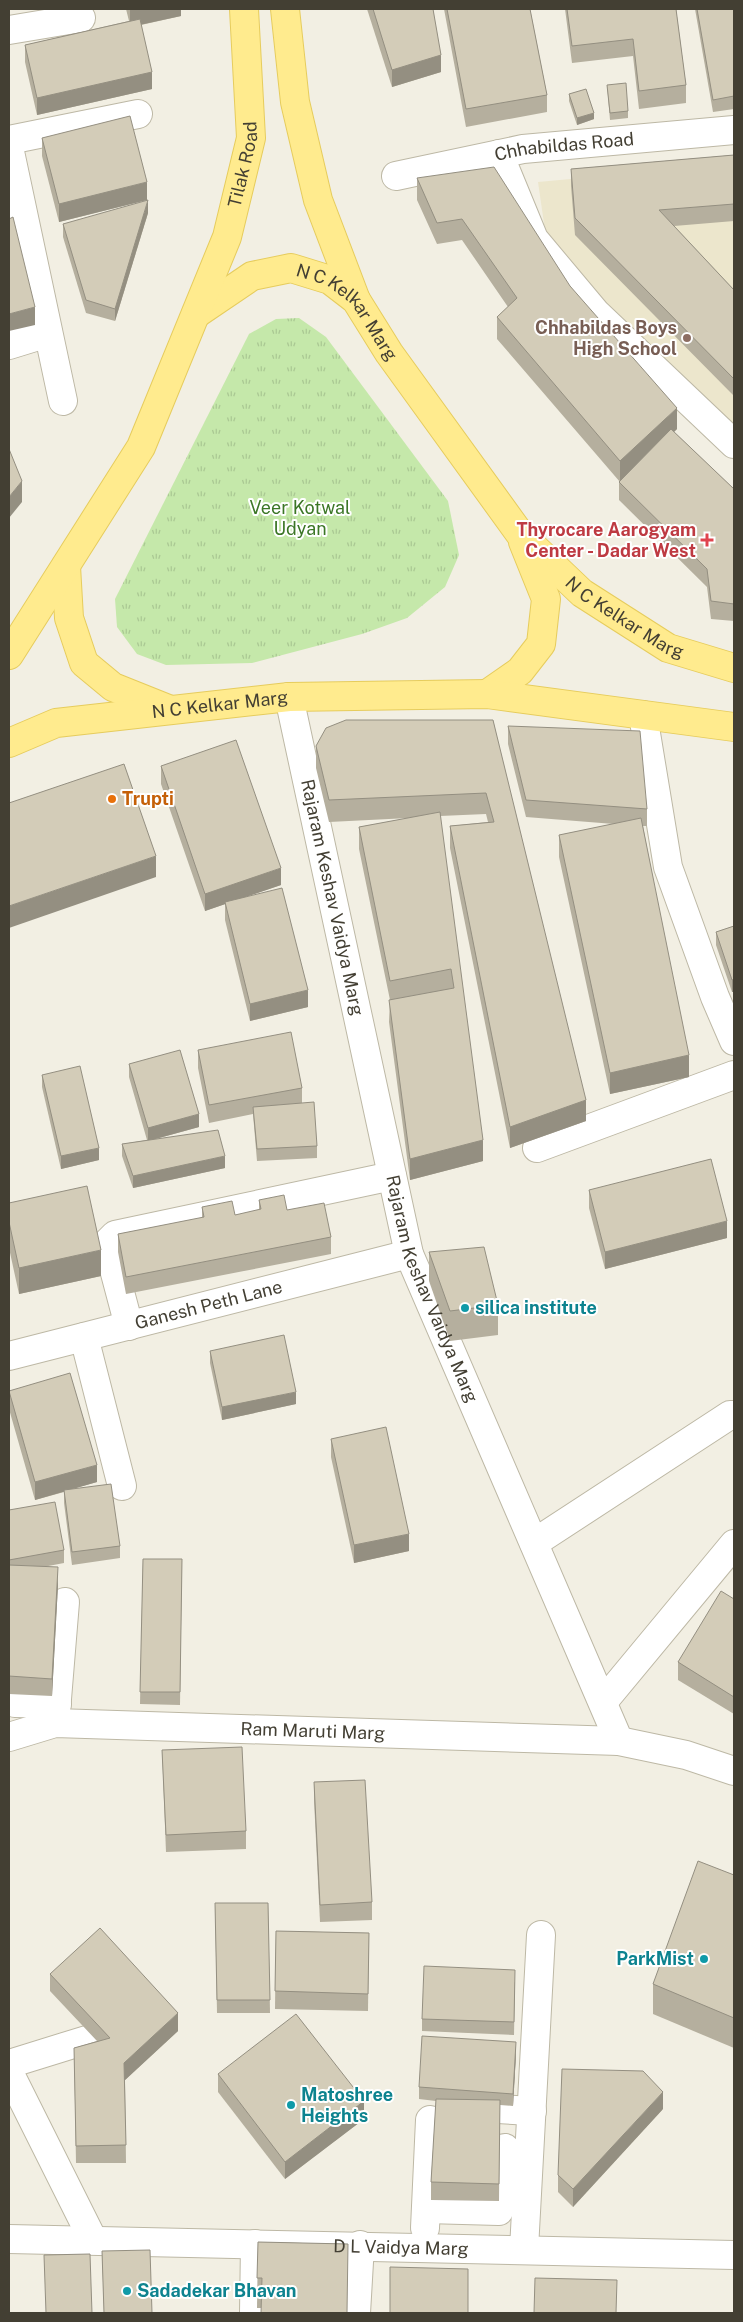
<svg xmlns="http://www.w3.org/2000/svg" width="743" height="2322" viewBox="0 0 743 2322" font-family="'Public Sans',sans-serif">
<defs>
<pattern id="grass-tufts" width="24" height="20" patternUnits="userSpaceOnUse" patternTransform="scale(1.25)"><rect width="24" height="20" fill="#c5e8aa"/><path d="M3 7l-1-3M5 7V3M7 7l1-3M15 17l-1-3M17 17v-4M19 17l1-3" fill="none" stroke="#aac893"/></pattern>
</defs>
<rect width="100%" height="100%" fill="#f2efe3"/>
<polygon fill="#ece6cc" points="734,164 734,431 547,244 538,182"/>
<polygon fill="url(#grass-tufts)" points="299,318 326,337 448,501 459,555 445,587 407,618 362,634 252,663 166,665 137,654 117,627 115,599 249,334 276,319"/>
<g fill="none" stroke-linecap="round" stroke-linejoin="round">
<g stroke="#bdb8a5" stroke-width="30">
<g id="minor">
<polyline points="9,30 81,18"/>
<polyline points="9,140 138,114"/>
<polyline points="9,147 63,401"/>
<polyline points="499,154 534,239 596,313 734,444"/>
<path id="s1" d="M 396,176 L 523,149 L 734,130"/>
<polyline points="9,345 48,333"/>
<path id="s2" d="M 289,697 L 409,1254 L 619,1741 L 686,1755 L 734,1771"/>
<polyline points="643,715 668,867 715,997 734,1041"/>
<polyline points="537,1148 734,1075"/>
<polyline points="129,1326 107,1243 115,1235 392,1176"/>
<polyline points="84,1337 122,1486"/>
<path id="s3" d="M 9,1356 L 409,1254"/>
<polyline points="534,1543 730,1415 734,1415"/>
<polyline points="603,1702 734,1544"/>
<polyline points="15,1703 57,1704"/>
<polyline points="55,1723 65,1602"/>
<path id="s4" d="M 9,1737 L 55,1723 L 619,1741"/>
<polyline points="9,2064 93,2038"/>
<polyline points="9,2072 93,2240"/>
<polyline points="463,2107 532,2111"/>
<polyline points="426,2209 499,2211 505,2148"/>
<polyline points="425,2228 430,2120"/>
<path id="s5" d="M 9,2239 L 734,2255"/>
<polyline points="524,2249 541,1935"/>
<polyline points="254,2313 255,2244"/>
<polyline points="356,2313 360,2245"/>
</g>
</g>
<g stroke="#e6cc5d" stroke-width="30">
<g id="major">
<polyline points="285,9 295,102 318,200 356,300"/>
<path id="s6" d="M 196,314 L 252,276 L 291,268 L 330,280 L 356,300 L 389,353 L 520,534 L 582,593 L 668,648 L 734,668"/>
<polyline points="66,566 69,618 84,663 113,687 168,709"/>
<path id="s7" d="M 9,655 L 141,447 L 227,237 L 251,138 L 244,9"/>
<polyline points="487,694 520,671 541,644 546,599 523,542"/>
<path id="s8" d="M 9,743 L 56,723 L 289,697 L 487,694 L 734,727"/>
</g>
</g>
<use href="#minor" stroke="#fff" stroke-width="28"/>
<use href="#major" stroke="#ffeb8e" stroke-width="28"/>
</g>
<g fill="#b5af9e">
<polygon points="126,9 181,9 181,16 141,25 152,89 37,115 25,62 25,45 129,21"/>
<polygon points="367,9 433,9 441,72 392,87"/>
<polygon points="444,9 530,9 547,95 547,112 466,127"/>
<polygon points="565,9 676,9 686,85 686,103 639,109 633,56 572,63"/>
<polygon points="695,9 734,9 734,109 713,112"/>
<polygon points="607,85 628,111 628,118 610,120"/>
<polygon points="569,94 594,119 577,125 569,101"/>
<polygon points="42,138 147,200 59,222 42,156"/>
<polygon points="734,155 734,221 674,226 734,290 734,396 575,235 571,186 571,169"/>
<polygon points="417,178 570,286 677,429 674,432 734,489 734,621 711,619 707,587 619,500 619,482 620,482 497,339 497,317 508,307 462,240 437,244 417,200"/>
<polygon points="148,213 115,321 86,313 63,237 63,224"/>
<polygon points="493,720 586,1121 510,1148 450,848 450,826 488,822 486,814 440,816 483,1161 410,1180 389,1022 390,1000 359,849 359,827 409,818 329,822 316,768 316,746"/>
<polygon points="508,726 647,809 647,826 643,826 689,1077 610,1094 559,857 559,835 614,824 526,817 508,744"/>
<polygon points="161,766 281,885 245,897 308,1007 250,1021 225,920 225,904 205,911 161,784"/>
<polygon points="734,926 732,992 716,945 716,932"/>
<polygon points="198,1050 302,1088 302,1103 317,1146 317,1158 257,1161 253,1114 209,1123 198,1068"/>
<polygon points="129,1064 199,1127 152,1140 225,1168 133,1188 122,1156 122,1144 147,1140 129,1077"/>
<polygon points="42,1075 99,1160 61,1169 42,1087"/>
<polygon points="589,1190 727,1238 605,1269 589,1208"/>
<polygon points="259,1200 287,1210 331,1237 331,1254 126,1294 118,1252 118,1234 202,1218 202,1207 235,1215 259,1210"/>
<polygon points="9,1203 101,1276 19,1294 9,1248"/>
<polygon points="429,1252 498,1305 498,1335 450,1341 429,1281"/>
<polygon points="210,1351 296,1404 222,1420 210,1363"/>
<polygon points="9,1391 97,1482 72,1489 120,1546 120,1558 72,1565 64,1503 64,1492 35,1500 9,1409"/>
<polygon points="331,1439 409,1551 354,1563 331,1457"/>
<polygon points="9,1510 64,1550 64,1563 43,1567 58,1585 52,1696 9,1694"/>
<polygon points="143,1559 182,1559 180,1705 140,1704"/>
<polygon points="734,1599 734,1714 678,1680 678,1662"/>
<polygon points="162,1750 246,1831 246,1849 166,1852"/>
<polygon points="314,1782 372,1902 372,1920 320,1922 314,1800"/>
<polygon points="734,1875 734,2048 653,2014 653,1984"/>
<polygon points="215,1903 268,1903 270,2013 217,2013"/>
<polygon points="276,1931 369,1933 368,2011 275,2009"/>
<polygon points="50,1974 178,2031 125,2080 126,2163 76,2163 74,2048 97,2041 50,1991"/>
<polygon points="515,1982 514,2035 422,2031 422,2019"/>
<polygon points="516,2054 513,2106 500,2105 499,2201 431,2200 431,2182 436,2101 419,2099 419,2087"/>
<polygon points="218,2074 364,2119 285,2179 218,2092"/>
<polygon points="663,2109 573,2207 558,2192 558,2175"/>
<polygon points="258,2242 348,2244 261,2308 257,2308"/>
<polygon points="102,2251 152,2313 104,2313"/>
</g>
<g fill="#948f81">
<polygon points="134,9 181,9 181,16 130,27 130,10"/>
<polygon points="441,55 441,72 392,87 392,70"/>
<polygon points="152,72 152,89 37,115 37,98"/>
<polygon points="594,113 594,119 577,125 577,118"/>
<polygon points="147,182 147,200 59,222 59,204"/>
<polygon points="148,200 148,213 115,321 115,309"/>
<polygon points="35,307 35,325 9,331 9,314"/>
<polygon points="677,408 677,429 620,482 620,461"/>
<polygon points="22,481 22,502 9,518 9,497"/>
<polygon points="156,856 156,877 9,928 9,906"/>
<polygon points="281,868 281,885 205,911 205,894"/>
<polygon points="734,979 734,992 732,992 732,980"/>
<polygon points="308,990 308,1007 250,1021 250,1004"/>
<polygon points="689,1055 689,1077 610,1094 610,1073"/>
<polygon points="586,1100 586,1121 510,1148 510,1127"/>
<polygon points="199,1114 199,1127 148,1141 148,1128"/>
<polygon points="483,1140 483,1161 410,1180 410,1159"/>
<polygon points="99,1148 99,1160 61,1169 61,1156"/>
<polygon points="225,1156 225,1168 133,1188 133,1176"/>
<polygon points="727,1221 727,1238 605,1269 605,1252"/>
<polygon points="101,1250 101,1276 19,1294 19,1268"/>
<polygon points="296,1392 296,1404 222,1420 222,1407"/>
<polygon points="97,1465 97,1482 35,1500 35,1482"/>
<polygon points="409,1534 409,1551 354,1563 354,1545"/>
<polygon points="58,1567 58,1585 52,1696 52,1679"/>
<polygon points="178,2013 178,2031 124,2081 124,2063"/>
<polygon points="516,2042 516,2054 513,2106 513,2094"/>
<polygon points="663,2092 663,2109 573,2207 573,2189"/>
<polygon points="364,2101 364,2119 285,2179 285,2162"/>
</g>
<g fill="#d3ccb8" stroke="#948f81">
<polygon points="373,9 433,9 441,55 392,70"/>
<polygon points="447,9 530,9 547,95 466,109"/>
<polygon points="567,9 676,9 686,85 639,91 633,39 572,46"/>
<polygon points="697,9 734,9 734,96 713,100"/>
<polygon points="140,19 152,72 37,98 25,45"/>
<polygon points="626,83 628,111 610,113 607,85"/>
<polygon points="586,89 594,113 577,118 569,94"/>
<polygon points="130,116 147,182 59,204 42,138"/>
<polygon points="734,155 734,204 659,210 734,290 734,379 575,218 571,169"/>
<polygon points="494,167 570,286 677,408 620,461 497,317 517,298 462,219 437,223 417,178"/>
<polygon points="148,200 115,309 86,300 63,224"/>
<polygon points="13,217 35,307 9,314 9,219"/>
<polygon points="671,429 734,489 734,604 711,601 707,569 619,482"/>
<polygon points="9,449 22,481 9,497"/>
<polygon points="346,720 493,720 586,1100 510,1127 450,826 494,822 486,793 329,800 316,746 326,728"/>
<polygon points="508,726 640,731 647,809 526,800"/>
<polygon points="236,740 281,868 205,894 161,766"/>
<polygon points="124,764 156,856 9,906 9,803"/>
<polygon points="440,812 483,1140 410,1159 389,1000 454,988 451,969 390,981 359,827"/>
<polygon points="641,818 689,1055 610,1073 559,835"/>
<polygon points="282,888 308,990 250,1004 225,902"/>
<polygon points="734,926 734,979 732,980 716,932"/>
<polygon points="291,1032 302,1088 209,1105 198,1050"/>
<polygon points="180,1050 199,1114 148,1128 129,1064"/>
<polygon points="80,1066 99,1148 61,1156 42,1075"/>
<polygon points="314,1102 317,1146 257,1149 253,1107"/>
<polygon points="218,1130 225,1156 133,1176 122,1144"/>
<polygon points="711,1159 727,1221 605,1252 589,1190"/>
<polygon points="87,1186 101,1250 19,1268 9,1222 9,1203"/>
<polygon points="284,1195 287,1210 324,1203 331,1237 126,1277 118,1234 204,1217 202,1207 232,1201 235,1215 261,1209 259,1200"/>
<polygon points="484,1247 498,1305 450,1311 429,1252"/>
<polygon points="284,1335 296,1392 222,1407 210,1351"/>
<polygon points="70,1373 97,1465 35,1482 9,1391"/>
<polygon points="386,1427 409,1534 354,1545 331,1439"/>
<polygon points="111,1484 120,1546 72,1552 64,1490"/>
<polygon points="55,1502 64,1550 9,1560 9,1510"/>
<polygon points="143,1559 182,1559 180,1692 140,1692"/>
<polygon points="9,1565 58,1567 52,1679 9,1676"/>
<polygon points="721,1591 734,1599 734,1697 678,1662"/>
<polygon points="242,1747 246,1831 166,1835 162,1750"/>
<polygon points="365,1780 372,1902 320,1905 314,1782"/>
<polygon points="698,1861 734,1875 734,2018 653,1984"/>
<polygon points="215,1903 268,1903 270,2000 217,2000"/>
<polygon points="100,1928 178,2013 124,2063 126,2145 76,2146 74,2048 110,2038 50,1974"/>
<polygon points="276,1931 369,1933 368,1994 275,1991"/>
<polygon points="424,1966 515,1970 514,2022 422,2019"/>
<polygon points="296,2014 364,2101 285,2162 218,2074"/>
<polygon points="422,2036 516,2042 513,2094 419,2087"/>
<polygon points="562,2069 643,2071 663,2092 573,2189 558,2175"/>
<polygon points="436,2099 500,2100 499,2184 431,2182"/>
<polygon points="258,2242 348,2244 347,2313 261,2313 262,2278 257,2278"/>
<polygon points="150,2250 152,2313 104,2313 102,2251"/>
<polygon points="90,2254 92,2313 46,2313 44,2255"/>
<polygon points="390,2267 468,2269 468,2313 390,2313"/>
<polygon points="535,2278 617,2280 616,2313 534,2313"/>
</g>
<circle fill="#8d6e63" stroke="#fff" stroke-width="2" cx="687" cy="338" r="5"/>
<path fill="#e0444e" stroke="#fff" stroke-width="2" d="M704.5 532.5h5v5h5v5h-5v5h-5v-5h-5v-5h5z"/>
<circle fill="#e8710a" stroke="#fff" stroke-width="2" cx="112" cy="799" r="5"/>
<g fill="#0f9aa8" stroke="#fff" stroke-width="2">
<circle cx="465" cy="1308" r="5"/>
<circle cx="704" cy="1959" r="5"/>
<circle cx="291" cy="2105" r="5"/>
<circle cx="127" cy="2291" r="5"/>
</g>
<g text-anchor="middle" stroke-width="4" stroke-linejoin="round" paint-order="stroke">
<g font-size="18" fill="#433f33" stroke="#fff">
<text dy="6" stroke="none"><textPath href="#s1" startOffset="171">Chhabildas Road</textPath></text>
<text dy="6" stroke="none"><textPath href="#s7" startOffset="548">Tilak Road</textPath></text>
<text dy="6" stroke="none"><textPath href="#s6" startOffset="182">N C Kelkar Marg</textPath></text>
<text dy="6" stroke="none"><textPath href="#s6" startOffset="602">N C Kelkar Marg</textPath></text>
<text dy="6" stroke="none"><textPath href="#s8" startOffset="216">N C Kelkar Marg</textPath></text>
<text dy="6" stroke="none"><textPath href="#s2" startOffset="205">Rajaram Keshav Vaidya Marg</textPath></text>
<text dy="6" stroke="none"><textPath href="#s2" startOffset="610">Rajaram Keshav Vaidya Marg</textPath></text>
<text dy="6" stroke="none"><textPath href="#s3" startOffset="206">Ganesh Peth Lane</textPath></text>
<text dy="6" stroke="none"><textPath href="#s4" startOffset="306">Ram Maruti Marg</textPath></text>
<text dy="6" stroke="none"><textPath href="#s5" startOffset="392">D L Vaidya Marg</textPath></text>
</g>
<g font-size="18" font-weight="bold" fill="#785e54" stroke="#fff" text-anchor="end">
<text x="677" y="334">Chhabildas Boys<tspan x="677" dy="21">High School</tspan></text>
</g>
<g font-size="18" fill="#3b7626" stroke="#fff">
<text x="300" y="514">Veer Kotwal<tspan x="300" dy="21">Udyan</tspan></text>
</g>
<g font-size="18" font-weight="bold" fill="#be3a42" stroke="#fff" text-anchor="end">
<text x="696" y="536">Thyrocare Aarogyam<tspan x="696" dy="21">Center - Dadar West</tspan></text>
</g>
<g font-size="18" font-weight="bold" fill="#c56008" stroke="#fff" text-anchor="start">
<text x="122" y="805">Trupti</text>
</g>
<g font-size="18" font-weight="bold" fill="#0d838f" stroke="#fff" text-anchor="start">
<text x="475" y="1314">silica institute</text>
<text x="694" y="1965" text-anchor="end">ParkMist</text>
<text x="301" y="2101">Matoshree<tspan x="301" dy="21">Heights</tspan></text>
<text x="137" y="2297">Sadadekar Bhavan</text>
</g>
</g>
<rect width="743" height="2322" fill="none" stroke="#433f33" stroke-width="20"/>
</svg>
